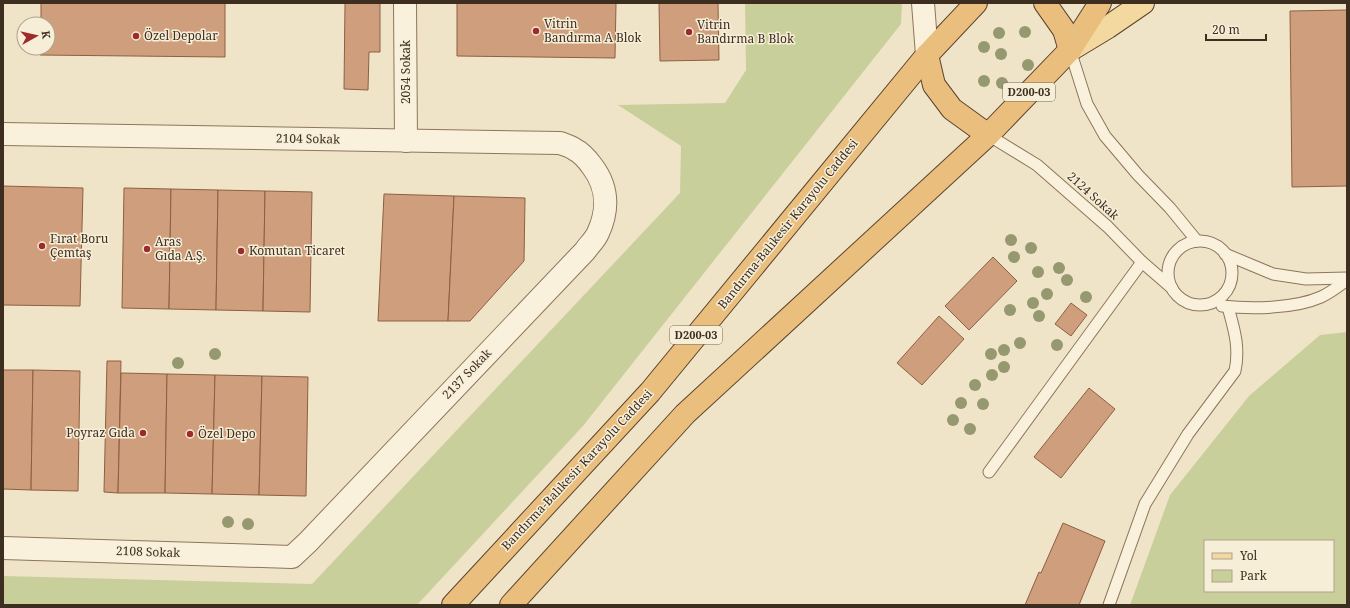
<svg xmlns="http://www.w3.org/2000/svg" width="1350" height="608" viewBox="0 0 1350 608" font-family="'Noto Serif',serif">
<rect width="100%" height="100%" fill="#f0e4c8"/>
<g fill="#c9cf9b" fill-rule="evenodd">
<polygon points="745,3 902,3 901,24 583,426 417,605 3,605 3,576 312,584 680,193 681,146 618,105 725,103 746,70"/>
<path d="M 1347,332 L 1347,605 L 1130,605 L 1170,495 L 1249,396 L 1320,335 ZM 1205,541 L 1333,541 L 1333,591 L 1205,591 Z"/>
</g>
<g fill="#cf9f7d" stroke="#8d5f41">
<polygon points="41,3 225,3 225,57 40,55 40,48 48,48 48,24 41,24"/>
<polygon points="345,3 380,3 380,52 369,52 368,90 344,89"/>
<polygon points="457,3 616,3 615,58 457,56"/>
<polygon points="659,3 718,3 719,60 660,61"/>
<polygon points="1347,10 1347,186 1292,187 1290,11"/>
<polygon points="3,186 83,188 80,306 3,305"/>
<polygon points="124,188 171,189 169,309 122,308"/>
<polygon points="171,189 218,190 216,310 169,309"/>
<polygon points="218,190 265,191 263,311 216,310"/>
<polygon points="265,191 312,192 310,312 263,311"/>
<polygon points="384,194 454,196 448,321 378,321"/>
<polygon points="454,196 525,198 524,261 470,321 448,321"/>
<polygon points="993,257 1017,281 969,330 945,306"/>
<polygon points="1071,303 1087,315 1071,336 1055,324"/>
<polygon points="939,316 964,339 922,385 897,363"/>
<polygon points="107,361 121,361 118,493 104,492"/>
<polygon points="3,370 33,370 31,490 3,489"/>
<polygon points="33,370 80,371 78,491 31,490"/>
<polygon points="121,373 167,374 165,493 118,493"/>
<polygon points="167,374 215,375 212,494 165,493"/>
<polygon points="215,375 262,376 259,495 212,494"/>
<polygon points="262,376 308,377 306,496 259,495"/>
<polygon points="1089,388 1115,409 1061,478 1034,457"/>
<polygon points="1063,523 1105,541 1079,605 1025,605 1039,572 1041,573"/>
</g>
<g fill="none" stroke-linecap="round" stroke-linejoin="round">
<g stroke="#8d765c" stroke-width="13">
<g id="service">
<polyline points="1070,50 1087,104 1105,136 1138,175 1170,208 1197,241"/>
<polyline points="988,135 1037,165 1108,227 1142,262 1172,288"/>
<circle cx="1200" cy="273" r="32"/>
<polyline points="1225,254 1273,274 1306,279 1347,278"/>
<path d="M 1222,306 C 1250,309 1294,309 1321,297 C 1330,293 1339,286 1347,280"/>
<polyline points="989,472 1142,262"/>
<path d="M 1109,605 L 1145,504 L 1188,434 L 1235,371 C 1240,347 1234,329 1228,307"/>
</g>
</g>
<g stroke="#8d765c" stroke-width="24">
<g id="minor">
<polyline points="405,3 406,141"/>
<path d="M 3,134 L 560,143 C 565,145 570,146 574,149 C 582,153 587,159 592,166 C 608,187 609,209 598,233 C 595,240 589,245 585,251 L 308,542 L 292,557 L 3,548"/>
</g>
</g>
<g stroke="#8d765c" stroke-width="24">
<polyline id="tertiary" points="923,3 927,55"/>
</g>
<g stroke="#5b4430" stroke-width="24">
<polyline id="primary" points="1070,50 1108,27 1143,3"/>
</g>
<g stroke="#5b4430" stroke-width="24">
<g id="trunk">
<polyline points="1045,3 1064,30 1070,50"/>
<polyline points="927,55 934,85 952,109 988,135"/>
<polyline points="453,605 650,392 927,55 976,3"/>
<polyline points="511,605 685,414 988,135 1070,50 1100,3"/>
</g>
</g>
<use href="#service" stroke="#faf1dc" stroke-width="11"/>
<use href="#minor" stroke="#faf1dc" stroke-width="22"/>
<use href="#tertiary" stroke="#faf1dc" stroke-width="22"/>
<use href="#primary" stroke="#f3d9a0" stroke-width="22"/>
<use href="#trunk" stroke="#eabe7c" stroke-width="22"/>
</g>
<g fill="#96986f">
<circle cx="1025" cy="32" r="6"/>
<circle cx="999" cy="33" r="6"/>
<circle cx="984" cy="47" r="6"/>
<circle cx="1001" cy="54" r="6"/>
<circle cx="1028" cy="65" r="6"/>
<circle cx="984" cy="81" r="6"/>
<circle cx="1002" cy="83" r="6"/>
<circle cx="1011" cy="240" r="6"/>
<circle cx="1031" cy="248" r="6"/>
<circle cx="1014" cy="257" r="6"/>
<circle cx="1059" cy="268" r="6"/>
<circle cx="1038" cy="272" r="6"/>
<circle cx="1067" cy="280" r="6"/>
<circle cx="1047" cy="294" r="6"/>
<circle cx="1086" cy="297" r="6"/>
<circle cx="1033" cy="303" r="6"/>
<circle cx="1010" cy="310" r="6"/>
<circle cx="1039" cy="316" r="6"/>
<circle cx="1020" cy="343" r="6"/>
<circle cx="1057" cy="345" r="6"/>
<circle cx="1004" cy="350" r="6"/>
<circle cx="215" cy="354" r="6"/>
<circle cx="991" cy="354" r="6"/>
<circle cx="178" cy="363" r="6"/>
<circle cx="1004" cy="367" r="6"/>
<circle cx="992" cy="375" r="6"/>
<circle cx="975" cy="385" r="6"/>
<circle cx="961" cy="403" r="6"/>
<circle cx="983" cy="404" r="6"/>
<circle cx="953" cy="420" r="6"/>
<circle cx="970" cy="429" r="6"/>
<circle cx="228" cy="522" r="6"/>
<circle cx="248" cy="524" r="6"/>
</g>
<g fill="#9e2a2b" stroke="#f7eed8" stroke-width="1.5">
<circle cx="536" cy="31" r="4"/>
<circle cx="689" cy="32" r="4"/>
<circle cx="136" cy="36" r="4"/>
<circle cx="42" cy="246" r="4"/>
<circle cx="147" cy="249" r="4"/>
<circle cx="241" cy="251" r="4"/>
<circle cx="143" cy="433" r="4"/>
<circle cx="190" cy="434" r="4"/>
</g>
<g text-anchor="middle" stroke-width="3" stroke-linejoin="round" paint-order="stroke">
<g fill="#f7eed8" stroke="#756857" stroke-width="1">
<rect x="1003" y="83" width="52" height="18" rx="3"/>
<rect x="670" y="326" width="52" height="18" rx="3"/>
</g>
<g font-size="11" font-weight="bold" fill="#3d2e20">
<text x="1029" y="96">D200-03</text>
<text x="696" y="339">D200-03</text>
</g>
<g font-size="12" fill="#3d2e20" stroke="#f7eed8" text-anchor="start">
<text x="544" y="28">Vitrin<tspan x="544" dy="14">Bandırma A Blok</tspan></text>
<text x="697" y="29">Vitrin<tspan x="697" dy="14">Bandırma B Blok</tspan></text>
<text x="144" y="40">Özel Depolar</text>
<text x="50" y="243">Fırat Boru<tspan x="50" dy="14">Çemtaş</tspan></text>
<text x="155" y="246">Aras<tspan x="155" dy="14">Gıda A.Ş.</tspan></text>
<text x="249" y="255">Komutan Ticaret</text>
<text x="135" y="437" text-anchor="end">Poyraz Gıda</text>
<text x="198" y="438">Özel Depo</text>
</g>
<g font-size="12" fill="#3d2e20" stroke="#f7eed8">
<text transform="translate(406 72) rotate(-90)" y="4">2054 Sokak</text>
<text transform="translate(308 139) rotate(1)" y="4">2104 Sokak</text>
<text transform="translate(1093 196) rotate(42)" y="4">2124 Sokak</text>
<text transform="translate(788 224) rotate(-51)" y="4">Bandırma-Balıkesir Karayolu Caddesi</text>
<text transform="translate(467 374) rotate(-46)" y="4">2137 Sokak</text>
<text transform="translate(577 470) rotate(-47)" y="4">Bandırma-Balıkesir Karayolu Caddesi</text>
<text transform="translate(148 552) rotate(2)" y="4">2108 Sokak</text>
</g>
</g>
<rect width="1350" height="608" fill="none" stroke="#3d2e20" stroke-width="8"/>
<rect x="1204" y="540" width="130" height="52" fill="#f7eed8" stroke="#ada18e"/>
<rect x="1212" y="553" width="20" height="6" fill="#f3d9a0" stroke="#ada18e"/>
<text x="1240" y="560" font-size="12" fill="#3d2e20">Yol</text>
<rect x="1212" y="570" width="20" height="12" fill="#c9cf9b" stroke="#ada18e"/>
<text x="1240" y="580" font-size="12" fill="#3d2e20">Park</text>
<g transform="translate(36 36) rotate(82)"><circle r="19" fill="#f7eed8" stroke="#ada18e"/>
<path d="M0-3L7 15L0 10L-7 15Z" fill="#9e2a2b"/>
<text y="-6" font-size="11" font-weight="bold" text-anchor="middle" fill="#3d2e20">K</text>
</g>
<path d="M1206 34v6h60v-6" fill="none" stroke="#3d2e20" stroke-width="2"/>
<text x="1212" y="34" font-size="12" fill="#3d2e20" stroke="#f7eed8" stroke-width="3" paint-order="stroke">20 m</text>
</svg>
